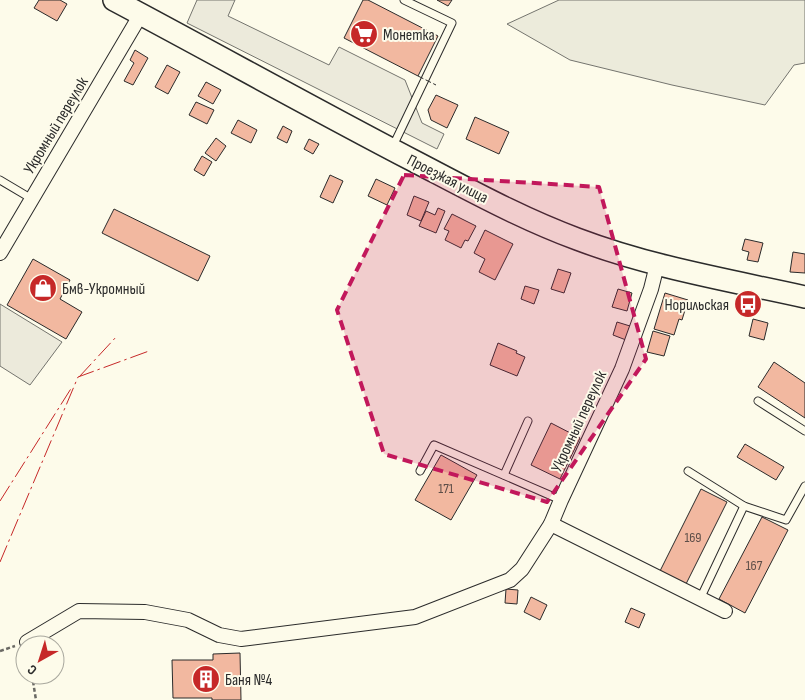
<svg xmlns="http://www.w3.org/2000/svg" width="805" height="700" viewBox="0 0 805 700" font-family="'Sofia Sans Condensed',sans-serif">
<rect width="100%" height="100%" fill="#fdfbea"/>
<polygon fill="#ecebdb" stroke="#74746e" points="559,0 805,0 805,63 794,65 765,105 672,85 570,60 507,24"/>
<g fill="#eceadb" stroke="#74746e">
<polygon points="197,0 235,0 228,16 329,65 339,47 405,80 422,123 444,134 437,149 187,23"/>
<polygon points="0,304 62,342 30,385 0,366"/>
</g>
<g fill="#f2b8a0" stroke="#2b2b2b">
<polygon points="39,0 60,0 67,4 57,21 34,8"/>
<polygon points="363,0 368,0 438,36 418,76 344,38"/>
<polygon points="437,0 452,0 448,6"/>
<polygon points="135,50 148,58 133,85 124,81 134,63 130,60"/>
<polygon points="167,65 180,72 168,94 155,87"/>
<polygon points="206,82 221,90 213,104 198,96"/>
<polygon points="436,95 458,105 447,128 431,120 428,110"/>
<polygon points="196,102 214,110 207,124 189,115"/>
<polygon points="475,117 509,132 499,154 466,139"/>
<polygon points="238,120 257,130 251,143 231,133"/>
<polygon points="283,126 292,131 287,143 277,138"/>
<polygon points="216,138 226,146 216,161 205,153"/>
<polygon points="309,139 319,144 313,154 304,149"/>
<polygon points="202,156 212,162 204,176 194,170"/>
<polygon points="330,175 343,181 333,203 320,197"/>
<polygon points="376,179 395,188 387,205 368,196"/>
<polygon points="414,196 429,202 421,221 407,215"/>
<polygon points="438,208 445,211 436,233 419,226 426,211 435,215"/>
<polygon points="114,209 210,256 198,281 102,233"/>
<polygon points="452,214 476,226 468,241 465,240 461,248 445,240 449,231 444,229"/>
<polygon points="485,230 513,244 495,280 479,272 485,259 474,253"/>
<polygon points="745,239 763,243 758,262 747,260 749,252 742,250"/>
<polygon points="793,252 805,254 805,273 790,272"/>
<polygon points="33,259 70,280 60,299 82,312 66,339 7,305"/>
<polygon points="558,269 571,273 564,293 551,289"/>
<polygon points="525,286 539,290 534,304 521,299"/>
<polygon points="618,289 632,293 627,311 612,307"/>
<polygon points="665,293 688,300 682,320 679,319 674,335 654,329"/>
<polygon points="753,319 768,323 764,340 749,336"/>
<polygon points="617,322 630,326 626,340 613,335"/>
<polygon points="653,331 670,336 664,356 647,352"/>
<polygon points="498,343 517,351 516,353 525,357 517,376 490,365"/>
<polygon points="774,362 805,383 805,418 758,387"/>
<polygon points="551,423 580,438 560,479 531,465"/>
<polygon points="745,444 784,467 776,480 737,457"/>
<polygon points="441,455 477,475 451,520 415,500"/>
<polygon points="701,489 727,502 686,584 660,571"/>
<polygon points="762,517 788,530 745,613 719,599"/>
<polygon points="506,589 518,590 517,604 505,603"/>
<polygon points="531,597 547,605 540,620 524,612"/>
<polygon points="631,608 645,614 639,628 625,622"/>
<polygon points="240,653 241,700 212,700 212,698 173,698 172,660 213,660 213,654"/>
</g>
<g fill="none" stroke-linecap="round" stroke-linejoin="round">
<g stroke="#2b2b2b" stroke-width="9">
<g id="lane">
<polyline points="393,146 452,23 404,0"/>
<polyline points="0,180 32,199"/>
<polyline points="758,401 805,431"/>
<polyline points="420,471 434,445 561,500"/>
<polyline points="688,471 744,506 786,520 805,486"/>
<polyline points="504,475 528,421"/>
<polyline points="700,599 744,506"/>
</g>
</g>
<g stroke="#2b2b2b" stroke-width="16">
<g id="street">
<polyline points="0,253 141,14"/>
<polyline points="551,524 725,611"/>
<polyline points="27,642 79,611 145,612 188,620 219,635 241,639 415,617 510,580 522,569 551,524 561,500 622,369 651,289 657,265"/>
</g>
</g>
<g stroke="#2b2b2b" stroke-width="24">
<path id="primary" d="M 114,0 C 214,53 312,108 412,160 C 466,188 520,218 577,239 C 651,267 728,280 805,297"/>
</g>
<g stroke="#6a6964" stroke-width="2.5" stroke-dasharray="4 2.5" stroke-linecap="butt">
<polyline points="0,651 15,646"/>
<polyline points="32,675 36,700"/>
</g>
<use href="#lane" stroke="#fdfbea" stroke-width="7"/>
<use href="#street" stroke="#fdfbea" stroke-width="14"/>
<use href="#primary" stroke="#fdfbea" stroke-width="21"/>
<polyline stroke="#2b2b2b" stroke-width="1" stroke-dasharray="6 2.5" stroke-linecap="butt" points="418,76 436,85"/>
<g stroke="#c62828" stroke-width="1" stroke-dasharray="18 4 2.5 4" stroke-linecap="butt">
<polyline points="79,377 117,336"/>
<polyline points="0,501 72,387"/>
<polyline points="0,562 78,377 149,351"/>
</g>
</g>
<path fill="#c2185b" fill-opacity="0.2" stroke="#c2185b" stroke-width="4" stroke-dasharray="10 6" stroke-linejoin="round" d="M 404,175 L 599,187 L 646,359 L 547,502 L 384,454 L 337,310 Z"/>
<defs>
<g id="supermarket-disc" transform="scale(1.4375)"><circle r="9.5" fill="#c62828" stroke="#fdfbea"/><path d="M-6-5.5h2.5l.6 2H6L4.5 2H-2.5L-4.4-4H-6ZM-1.5 3.2a1.3 1.3 0 1 0 .1 0ZM3 3.2a1.3 1.3 0 1 0 .1 0Z" fill="#fff"/></g>
<g id="shop-disc" transform="scale(1.4375)"><circle r="9.5" fill="#c62828" stroke="#fdfbea"/><path d="M-5-2.5h2.3a2.7 3.5 0 0 1 5.4 0H5L5.5 6h-11ZM-1.5-2.5h3a1.5 2.3 0 0 0-3 0Z" fill="#fff"/></g>
<g id="bus-disc" transform="scale(1.4375)"><circle r="9.5" fill="#c62828" stroke="#fdfbea"/><path d="M-5-6H5V4H4V6H2V4H-2V6H-4V4H-5ZM-3.5-4V0h7V-4ZM-3.5 1.2v1.5H-2V1.2ZM2 1.2v1.5H3.5V1.2Z" fill="#fff"/></g>
<g id="building-disc" transform="scale(1.4375)"><circle r="9.5" fill="#c62828" stroke="#fdfbea"/><path d="M-4-6H4V6H1V3H-1V6H-4ZM-2.5-4.3h1.7v1.8h-1.7ZM.8-4.3h1.7v1.8H.8ZM-2.5-1h1.7V.8h-1.7ZM.8-1h1.7V.8H.8Z" fill="#fff"/></g>
</defs>
<g fill-rule="evenodd">
<use href="#supermarket-disc" x="364" y="34"/>
<use href="#shop-disc" x="43" y="288"/>
<use href="#bus-disc" x="748" y="304"/>
<use href="#building-disc" x="206" y="679"/>
</g>
<g text-anchor="middle" stroke-width="4" stroke-linejoin="round" paint-order="stroke">
<g font-size="14" fill="#5d4e48">
<text x="446" y="493">171</text>
<text x="693" y="542">169</text>
<text x="754" y="570">167</text>
</g>
<g font-size="16" fill="#2b2b2b" stroke="#fdfbea" text-anchor="start">
<text x="383" y="40">Монетка</text>
<text x="62" y="294">Бмв-Укромный</text>
<text x="729" y="310" text-anchor="end">Норильская</text>
<text x="225" y="685">Баня №4</text>
</g>
<g font-size="16" fill="#2b2b2b" stroke="#fdfbea">
<text transform="translate(55 125) rotate(-59)" y="6">Укромный переулок</text>
<text transform="translate(448 178) rotate(27)" y="6">Проезжая улица</text>
<text transform="translate(578 421) rotate(-65)" y="6">Укромный переулок</text>
</g>
</g>
<g transform="translate(40 660) rotate(219)"><circle r="24" fill="#fdfbea" stroke="#a9a89e"/>
<path d="M0-4L9 19L0 12L-9 19Z" fill="#c62828"/>
<text y="-8" font-size="14" font-weight="bold" text-anchor="middle" fill="#2b2b2b">С</text>
</g>
</svg>
